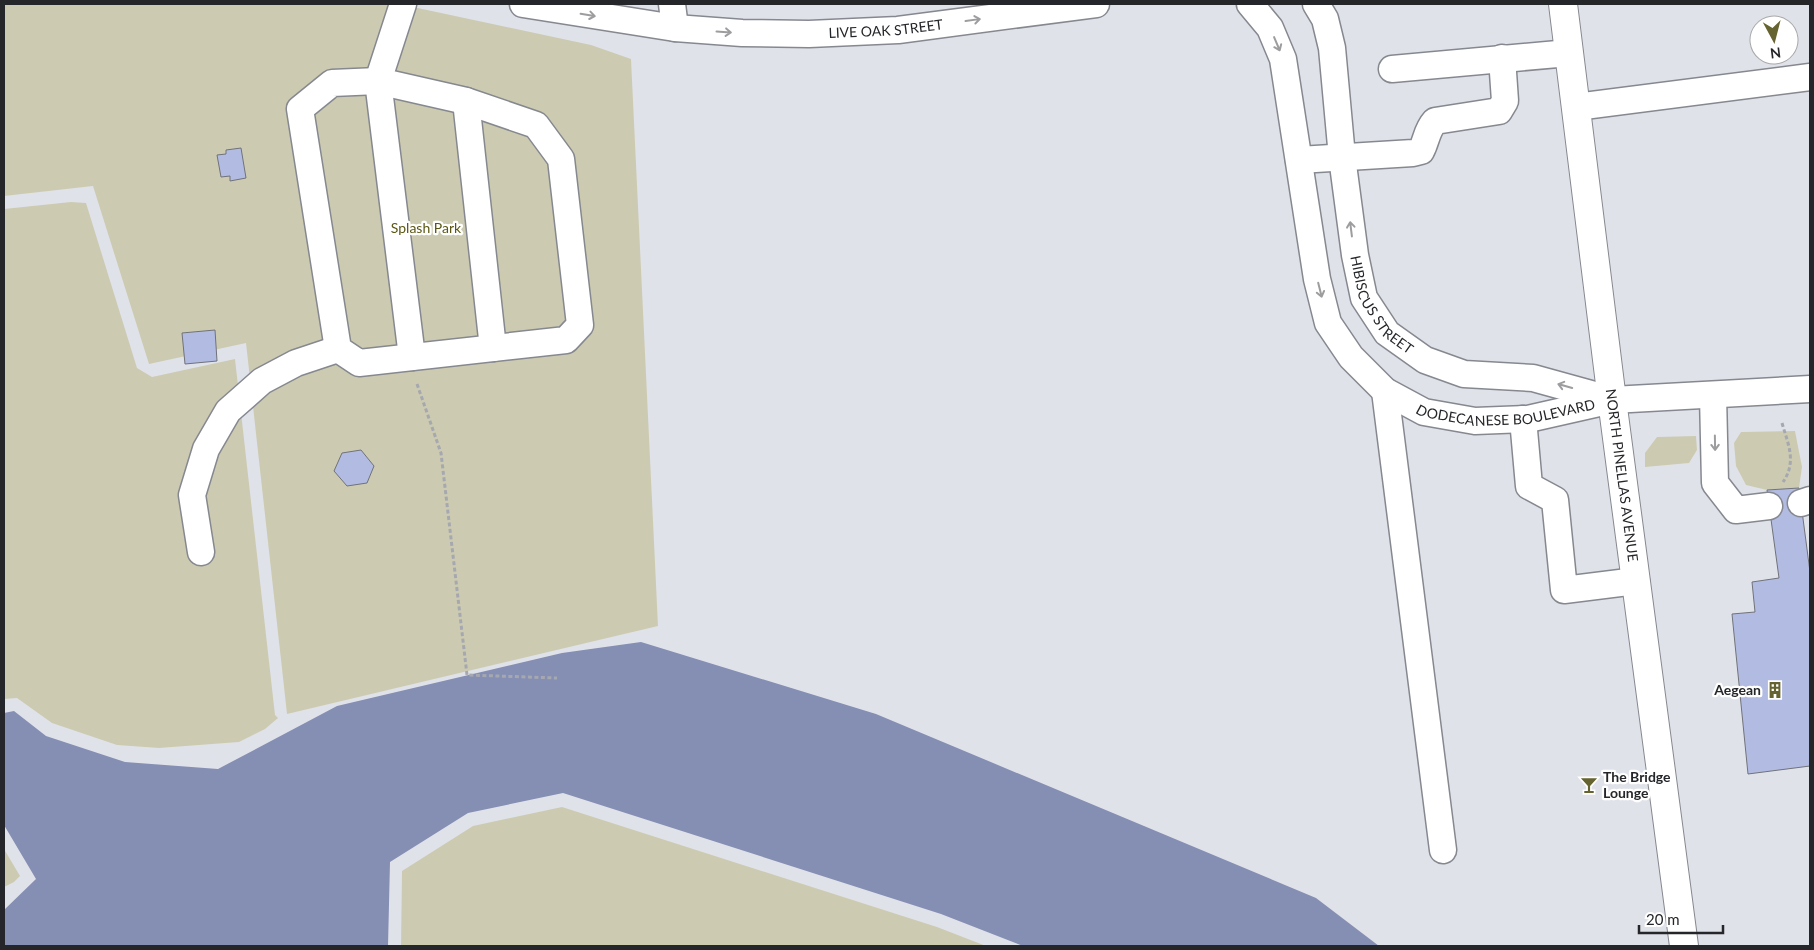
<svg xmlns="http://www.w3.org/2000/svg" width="1814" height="950" viewBox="0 0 1814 950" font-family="Lato,sans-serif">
<rect width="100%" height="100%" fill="#e0e2ea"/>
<g fill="#cccbb1">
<polygon points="4,4 399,4 591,45 631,59 658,626 287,714 246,343 149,364 93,186 4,196"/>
<polygon points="71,202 86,203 137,368 152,377 235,359 275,715 278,718 265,729 239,742 159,748 117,745 52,723 17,698 4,699 4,209"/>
<polygon points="1795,431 1802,467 1799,488 1767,490 1746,485 1736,466 1734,443 1741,432"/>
<polygon points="1696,436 1697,450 1689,463 1645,467 1645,453 1657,437"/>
<polygon points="562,807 937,927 986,946 401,946 402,871 473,826"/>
<polygon points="4,849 20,876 14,882 4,887"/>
</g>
<polygon fill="#858eb3" points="641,642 876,714 1316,898 1379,946 1023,946 941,914 563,793 468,813 390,862 388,946 4,946 4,910 36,879 4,825 4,713 14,711 46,736 125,762 218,769 337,706 562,653"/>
<g fill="#b2bce3" stroke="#707279">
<polygon points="241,148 246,178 230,181 230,176 221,177 217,155 226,154 226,150"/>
<polygon points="215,330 217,361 185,364 182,333"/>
<polygon points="361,450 374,466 367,483 347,486 334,471 342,453"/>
<polygon points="1799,488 1810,572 1810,766 1748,774 1732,614 1755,612 1752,582 1779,578 1767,490"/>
</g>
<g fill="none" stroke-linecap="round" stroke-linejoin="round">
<g stroke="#868890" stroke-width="29">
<g id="minor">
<polyline points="403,4 378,81 412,357"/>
<path id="s1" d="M 523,4 L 675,28 L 742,33 L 809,34 L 898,30 L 1096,4"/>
<polyline points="672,4 675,28"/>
<path id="s2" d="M 1250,4 L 1270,28 L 1283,59 L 1317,279 L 1328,323 L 1351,357 L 1385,391 L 1424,412 L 1475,421 L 1528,419 L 1612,400 L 1810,389"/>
<path id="s3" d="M 1316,4 L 1325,19 L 1332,48 L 1342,157 L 1355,255 L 1364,298 L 1387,333 L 1425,360 L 1464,374 L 1533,378 L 1609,399"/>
<polyline points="1392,69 1569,53"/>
<polygon points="378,81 466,101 536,125 561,159 580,325 566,340 359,363 338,349 300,109 332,83"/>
<polyline points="466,101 493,348"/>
<polyline points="1576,107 1810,77"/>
<path d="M 1299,160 L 1413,153 L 1421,151 C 1427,140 1426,131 1435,121 L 1499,111 L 1505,101 L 1502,58"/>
<polyline points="1385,391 1443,850"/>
<polyline points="1713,395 1715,483 1736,510 1769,506"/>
<polyline points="1523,419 1529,486 1555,500 1564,590 1636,581"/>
<polyline points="1801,503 1810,500"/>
<polyline points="201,552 192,495 206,449 228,411 262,381 296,363 338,349"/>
</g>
</g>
<g stroke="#868890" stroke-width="30">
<g id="major">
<path id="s4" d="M 1563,4 L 1612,400 L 1684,946"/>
</g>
</g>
<g stroke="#a6a8af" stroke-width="3" stroke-dasharray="4 2.5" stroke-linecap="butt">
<polyline points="417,384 441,453 467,675 557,678"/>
<path d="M 1782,423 C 1788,444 1797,462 1783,482"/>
</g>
<use href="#minor" stroke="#fff" stroke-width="26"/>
<use href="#major" stroke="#fff" stroke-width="28"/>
</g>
<defs><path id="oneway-shaft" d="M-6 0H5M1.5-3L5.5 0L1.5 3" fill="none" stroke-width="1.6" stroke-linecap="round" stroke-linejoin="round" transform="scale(1.25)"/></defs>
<g stroke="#9d9d9f">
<use href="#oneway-shaft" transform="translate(588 15) rotate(9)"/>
<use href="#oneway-shaft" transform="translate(973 20) rotate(-8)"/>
<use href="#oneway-shaft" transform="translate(724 32) rotate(4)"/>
<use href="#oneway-shaft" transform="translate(1277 44) rotate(67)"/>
<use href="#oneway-shaft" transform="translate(1351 229) rotate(-97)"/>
<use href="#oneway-shaft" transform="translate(1320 290) rotate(76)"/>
<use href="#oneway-shaft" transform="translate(1565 386) rotate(-164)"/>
<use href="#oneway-shaft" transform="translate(1715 443) rotate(89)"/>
</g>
<defs>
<g id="building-bare" transform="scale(1.35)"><path d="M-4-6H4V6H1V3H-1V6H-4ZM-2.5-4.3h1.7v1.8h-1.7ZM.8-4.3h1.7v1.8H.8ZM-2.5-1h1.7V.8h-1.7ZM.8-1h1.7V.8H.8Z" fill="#65632f" stroke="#fff" stroke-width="2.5" paint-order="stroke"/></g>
<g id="bar-bare" transform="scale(1.35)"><path d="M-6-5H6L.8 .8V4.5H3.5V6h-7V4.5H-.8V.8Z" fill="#65632f" stroke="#fff" stroke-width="2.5" paint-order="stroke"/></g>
</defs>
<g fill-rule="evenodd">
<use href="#building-bare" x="1775" y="690"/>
<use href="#bar-bare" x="1589" y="785"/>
</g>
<g text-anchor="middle" stroke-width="4.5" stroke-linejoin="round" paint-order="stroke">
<g font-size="14" fill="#252629" stroke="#fff">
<text dy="5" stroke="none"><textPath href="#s1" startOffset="365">LIVE OAK STREET</textPath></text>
<text dy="5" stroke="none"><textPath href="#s3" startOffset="314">HIBISCUS STREET</textPath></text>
<text dy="5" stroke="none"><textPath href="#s2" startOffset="549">DODECANESE BOULEVARD</textPath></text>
<text dy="5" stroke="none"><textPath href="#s4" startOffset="475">NORTH PINELLAS AVENUE</textPath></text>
</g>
<g font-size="14" fill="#5b5712" stroke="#fff">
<text x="426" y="233">Splash Park</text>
</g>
<g font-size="14" font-weight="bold" fill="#252629" stroke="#fff" text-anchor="end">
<text x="1761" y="695">Aegean</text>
<text x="1603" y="782" text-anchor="start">The Bridge<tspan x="1603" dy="16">Lounge</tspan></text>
</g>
</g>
<rect width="1814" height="950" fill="none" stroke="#252629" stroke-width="10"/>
<g transform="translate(1774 40) rotate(173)"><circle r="24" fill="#ffffff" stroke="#a8a8a9"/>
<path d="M0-4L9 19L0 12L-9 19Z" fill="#65632f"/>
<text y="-8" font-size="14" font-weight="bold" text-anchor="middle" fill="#252629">N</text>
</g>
<path d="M1639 925v8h84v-8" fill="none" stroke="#252629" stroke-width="2.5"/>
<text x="1646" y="925" font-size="15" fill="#252629" stroke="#ffffff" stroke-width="4" paint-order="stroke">20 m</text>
</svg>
